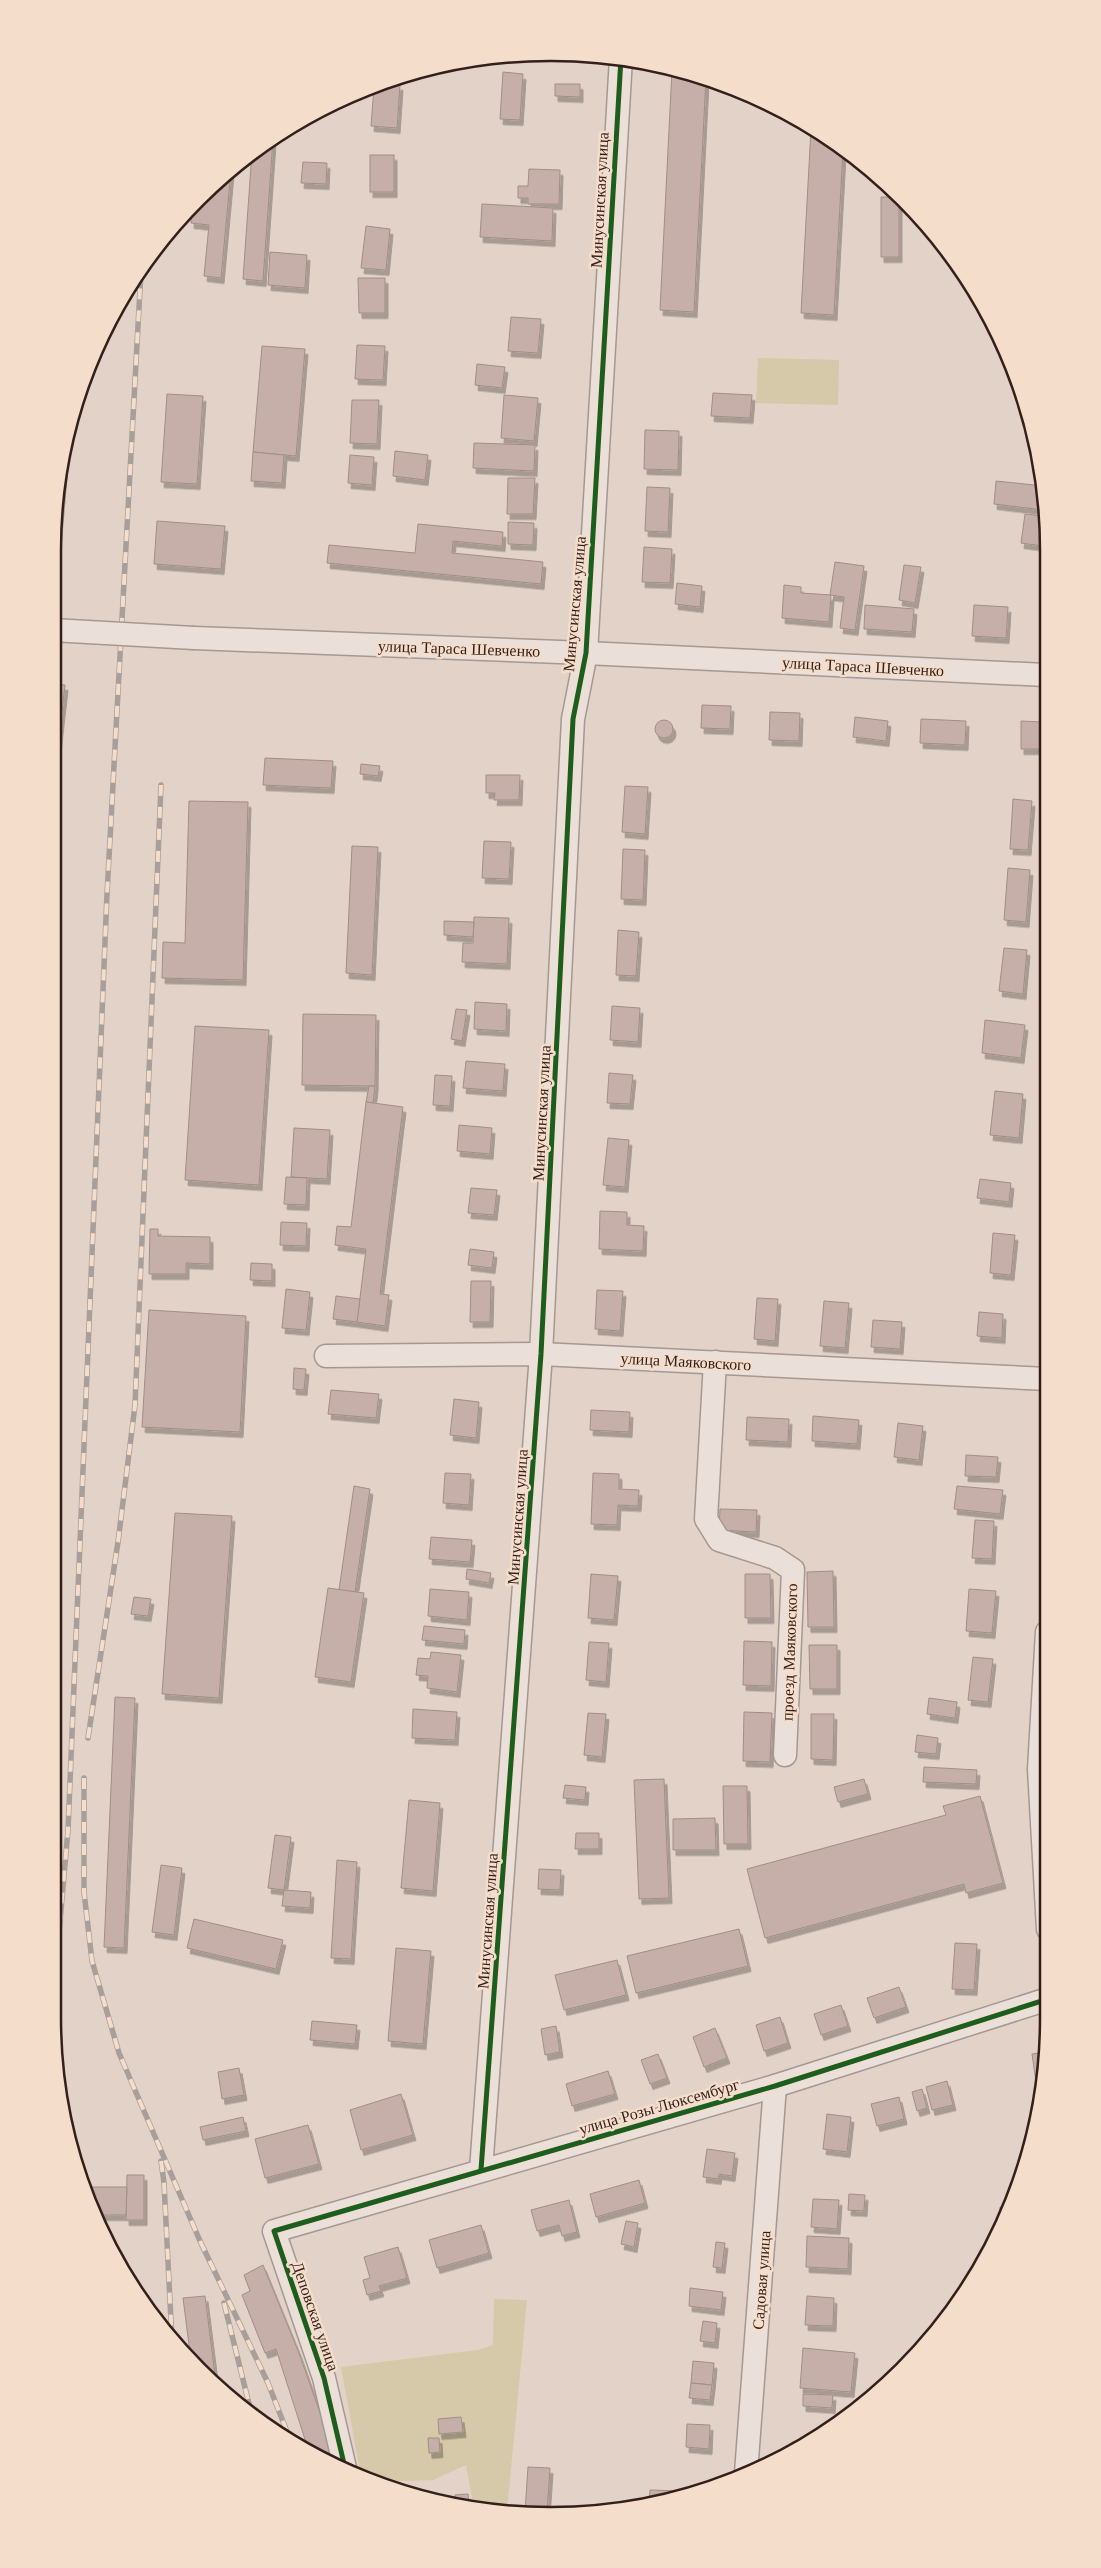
<svg xmlns="http://www.w3.org/2000/svg" width="1101" height="2568" viewBox="0 0 1101 2568" font-family="Georgia,serif">
<defs>
<filter id="shadow"><feDropShadow dx="3" dy="5.5" stdDeviation="0" flood-color="#0004"/></filter>
</defs>
<rect width="100%" height="100%" fill="#e2d2c7"/>
<g fill="#d5c9a9">
<polygon points="758,358 839,360 838,405 756,403"/>
<polygon points="494,2299 527,2300 507,2511 474,2508 466,2465 433,2480 376,2482 361,2476 341,2367 478,2350 493,2345"/>
</g>
<g fill="#c6afa8" stroke="#a18e87" filter="url(#shadow)">
<polygon points="672,70 706,78 694,312 660,310"/>
<polygon points="503,72 523,74 520,120 500,119"/>
<polygon points="385,83 400,85 397,128 371,126 374,87"/>
<polygon points="555,84 580,84 580,97 555,96"/>
<polygon points="811,129 827,137 843,150 834,315 801,313"/>
<polygon points="273,139 263,281 243,279 252,152"/>
<rect x="370" y="155" width="24" height="37"/>
<polygon points="303,162 327,163 326,184 301,183"/>
<polygon points="529,169 560,170 559,204 528,204 528,198 518,198 518,186 528,186"/>
<polygon points="231,170 221,278 204,276 209,225 191,223 192,207"/>
<polygon points="881,197 896,197 899,200 899,257 881,257"/>
<polygon points="482,204 553,208 552,241 480,237"/>
<polygon points="366,226 390,229 386,270 361,268"/>
<polygon points="270,252 307,255 305,288 268,285"/>
<polygon points="358,278 385,278 385,313 359,313"/>
<polygon points="511,317 541,319 538,353 508,351"/>
<polygon points="357,345 385,346 383,380 355,379"/>
<polygon points="262,346 305,349 296,456 253,452"/>
<polygon points="477,364 505,367 502,388 475,385"/>
<polygon points="713,393 752,395 750,418 711,416"/>
<polygon points="167,394 203,396 197,484 161,482"/>
<polygon points="504,395 538,398 534,441 501,438"/>
<polygon points="352,400 379,400 377,444 350,443"/>
<polygon points="645,430 679,431 678,470 644,469"/>
<polygon points="67,437 56,566 52,566 62,454"/>
<polygon points="474,443 535,445 534,471 473,468"/>
<polygon points="395,451 428,455 425,480 393,476"/>
<polygon points="253,452 284,455 282,483 251,481"/>
<polygon points="350,455 374,457 372,485 348,483"/>
<polygon points="508,478 535,478 533,514 507,514"/>
<polygon points="996,481 1044,486 1044,510 994,504"/>
<polygon points="647,487 670,488 668,532 645,531"/>
<polygon points="1025,514 1044,516 1043,546 1021,543"/>
<polygon points="157,521 225,526 221,569 154,564"/>
<polygon points="508,522 534,523 533,545 508,544"/>
<polygon points="418,524 503,532 502,546 453,541 452,553 543,562 541,584 327,563 329,545 415,553"/>
<polygon points="644,547 672,549 670,583 642,582"/>
<polygon points="835,562 864,566 855,630 840,628 844,597 830,595"/>
<polygon points="904,565 921,567 915,603 899,600"/>
<polygon points="677,583 702,586 700,607 675,604"/>
<polygon points="784,585 801,587 801,593 831,595 829,622 782,618"/>
<polygon points="865,605 914,609 912,632 864,629"/>
<polygon points="974,605 1008,607 1006,638 972,636"/>
<polygon points="52,684 65,685 60,729 52,728"/>
<polygon points="702,705 731,706 730,729 701,728"/>
<polygon points="770,712 800,713 799,741 769,740"/>
<polygon points="855,717 888,721 886,741 853,737"/>
<polygon points="921,719 966,721 965,745 920,743"/>
<circle cx="664" cy="729" r="9"/>
<polygon points="1021,721 1042,722 1042,749 1021,749"/>
<polygon points="52,728 60,729 58,749 52,749"/>
<polygon points="265,758 333,761 331,788 263,785"/>
<polygon points="361,764 380,766 378,776 360,774"/>
<polygon points="486,775 520,775 519,800 494,800 495,793 486,793"/>
<polygon points="625,786 648,787 645,834 622,832"/>
<polygon points="1013,799 1032,801 1028,850 1010,849"/>
<polygon points="189,801 248,802 243,980 162,978 163,942 185,943"/>
<polygon points="484,841 511,842 509,879 482,878"/>
<polygon points="352,846 378,847 372,975 346,973"/>
<polygon points="623,849 645,850 643,900 621,899"/>
<polygon points="1008,868 1030,870 1026,922 1004,920"/>
<polygon points="474,917 509,918 507,964 462,962 463,943 473,943"/>
<polygon points="444,921 474,922 473,937 444,935"/>
<polygon points="618,930 639,932 636,976 616,975"/>
<polygon points="1004,948 1027,950 1023,994 999,991"/>
<polygon points="475,1002 507,1004 506,1031 474,1029"/>
<polygon points="612,1006 640,1008 638,1042 610,1040"/>
<polygon points="456,1009 467,1010 462,1041 451,1039"/>
<polygon points="303,1014 376,1015 375,1086 302,1085"/>
<polygon points="985,1020 1025,1025 1021,1058 982,1053"/>
<polygon points="195,1026 269,1030 259,1185 185,1180"/>
<polygon points="466,1061 505,1064 503,1091 463,1088"/>
<polygon points="609,1073 633,1075 630,1104 607,1103"/>
<polygon points="435,1075 452,1076 450,1106 433,1105"/>
<polygon points="369,1086 375,1086 373,1103 366,1102"/>
<polygon points="995,1091 1023,1094 1019,1138 990,1135"/>
<polygon points="366,1102 403,1107 380,1294 389,1295 385,1326 357,1322 366,1249 335,1245 337,1226 351,1227"/>
<polygon points="459,1125 492,1128 490,1154 457,1151"/>
<polygon points="294,1128 330,1130 327,1179 291,1177"/>
<polygon points="608,1138 629,1140 625,1187 603,1185"/>
<polygon points="286,1177 307,1178 306,1205 284,1204"/>
<polygon points="980,1179 1011,1183 1009,1202 977,1198"/>
<polygon points="471,1188 497,1190 494,1215 468,1213"/>
<polygon points="600,1211 627,1212 627,1225 644,1226 643,1251 599,1249"/>
<polygon points="281,1222 307,1223 306,1246 280,1245"/>
<polygon points="150,1229 158,1229 158,1236 210,1237 210,1264 186,1263 186,1274 149,1274"/>
<polygon points="993,1233 1015,1235 1011,1275 990,1273"/>
<polygon points="470,1249 494,1252 492,1268 468,1265"/>
<polygon points="251,1263 272,1264 272,1281 250,1280"/>
<polygon points="471,1281 491,1281 490,1322 470,1322"/>
<polygon points="286,1289 310,1292 306,1330 282,1328"/>
<polygon points="597,1290 623,1291 620,1331 595,1329"/>
<polygon points="336,1296 360,1299 357,1322 333,1319"/>
<polygon points="757,1298 778,1299 775,1341 754,1339"/>
<polygon points="824,1301 849,1303 845,1348 820,1346"/>
<polygon points="149,1310 246,1316 240,1432 142,1427"/>
<polygon points="979,1312 1003,1314 1002,1338 977,1336"/>
<polygon points="873,1320 902,1322 900,1349 871,1347"/>
<polygon points="294,1368 306,1369 304,1390 293,1389"/>
<polygon points="331,1390 379,1394 376,1418 328,1414"/>
<polygon points="454,1399 479,1402 476,1438 450,1435"/>
<polygon points="591,1410 630,1412 629,1432 590,1430"/>
<polygon points="813,1416 859,1420 857,1444 812,1441"/>
<polygon points="747,1417 789,1419 788,1442 746,1440"/>
<polygon points="898,1423 923,1426 919,1460 894,1457"/>
<polygon points="966,1455 998,1457 996,1477 965,1476"/>
<polygon points="445,1473 471,1474 469,1505 443,1503"/>
<polygon points="593,1473 619,1474 619,1489 639,1490 638,1506 618,1505 617,1525 591,1524"/>
<polygon points="354,1486 370,1489 355,1592 339,1590"/>
<polygon points="957,1486 1003,1490 1000,1514 954,1509"/>
<polygon points="720,1509 757,1510 756,1532 719,1530"/>
<polygon points="175,1513 232,1516 219,1698 162,1694"/>
<polygon points="975,1520 994,1521 992,1559 972,1558"/>
<polygon points="431,1537 472,1540 470,1562 429,1559"/>
<polygon points="467,1569 491,1573 489,1583 466,1579"/>
<polygon points="833,1571 834,1627 808,1627 807,1572"/>
<polygon points="591,1574 618,1576 614,1620 588,1618"/>
<polygon points="745,1574 770,1574 771,1618 745,1618"/>
<polygon points="328,1588 364,1593 351,1682 315,1677"/>
<polygon points="430,1589 469,1592 467,1620 428,1616"/>
<polygon points="969,1589 996,1591 992,1633 966,1631"/>
<polygon points="134,1597 151,1599 148,1616 131,1614"/>
<polygon points="424,1626 465,1630 464,1644 422,1640"/>
<polygon points="744,1641 772,1642 771,1686 743,1685"/>
<polygon points="589,1642 609,1643 606,1682 586,1680"/>
<polygon points="809,1645 837,1645 837,1689 810,1689"/>
<polygon points="431,1652 461,1655 457,1692 427,1688 428,1676 416,1675 418,1658 430,1659"/>
<polygon points="973,1657 993,1659 988,1702 968,1700"/>
<polygon points="115,1697 135,1698 124,1948 104,1947"/>
<polygon points="929,1698 957,1702 955,1718 927,1714"/>
<polygon points="413,1709 457,1712 455,1740 412,1738"/>
<polygon points="744,1712 772,1713 770,1762 743,1761"/>
<polygon points="588,1713 606,1714 602,1757 584,1755"/>
<polygon points="811,1714 834,1714 833,1760 811,1759"/>
<polygon points="917,1735 938,1738 936,1754 915,1752"/>
<polygon points="924,1767 977,1770 976,1784 923,1782"/>
<polygon points="664,1779 669,1898 639,1899 634,1780"/>
<polygon points="864,1779 868,1794 838,1802 834,1787"/>
<polygon points="565,1785 586,1787 585,1800 563,1798"/>
<polygon points="723,1786 747,1786 748,1844 724,1844"/>
<polygon points="980,1796 1003,1883 966,1893 964,1884 765,1938 747,1869 946,1815 943,1806"/>
<polygon points="409,1800 440,1803 433,1891 401,1888"/>
<polygon points="715,1818 716,1850 673,1850 673,1819"/>
<polygon points="576,1833 599,1833 599,1849 575,1849"/>
<polygon points="275,1835 291,1837 284,1890 268,1888"/>
<polygon points="337,1860 357,1862 351,1959 331,1958"/>
<polygon points="161,1865 182,1868 174,1935 152,1932"/>
<polygon points="539,1869 561,1870 560,1890 538,1889"/>
<polygon points="284,1890 311,1892 310,1908 282,1906"/>
<polygon points="194,1919 283,1940 276,1969 187,1948"/>
<polygon points="739,1929 748,1966 636,1993 627,1956"/>
<polygon points="955,1943 977,1944 974,1990 952,1989"/>
<polygon points="396,1948 431,1951 423,2044 388,2041"/>
<polygon points="617,1960 626,1995 564,2010 555,1975"/>
<polygon points="899,1987 906,2007 874,2018 867,1998"/>
<polygon points="841,2005 848,2026 821,2035 814,2014"/>
<polygon points="780,2017 788,2043 764,2051 756,2025"/>
<polygon points="312,2021 357,2025 355,2044 310,2040"/>
<polygon points="556,2026 560,2052 545,2055 541,2029"/>
<polygon points="715,2028 727,2058 704,2067 693,2037"/>
<polygon points="1045,2052 1042,2081 1036,2082 1032,2054"/>
<polygon points="658,2054 667,2078 650,2084 641,2060"/>
<polygon points="239,2068 244,2095 222,2099 218,2072"/>
<polygon points="608,2071 615,2094 572,2106 566,2084"/>
<polygon points="947,2081 953,2105 932,2110 926,2087"/>
<polygon points="922,2089 927,2108 917,2111 912,2092"/>
<polygon points="401,2094 413,2135 361,2150 350,2110"/>
<polygon points="899,2097 904,2119 877,2126 871,2104"/>
<polygon points="827,2114 851,2117 847,2152 823,2149"/>
<polygon points="243,2117 246,2131 203,2140 200,2127"/>
<polygon points="308,2125 319,2164 265,2178 255,2139"/>
<polygon points="707,2149 735,2153 732,2176 719,2174 718,2179 703,2177"/>
<polygon points="127,2175 144,2175 144,2220 126,2220"/>
<polygon points="639,2180 645,2203 596,2217 590,2194"/>
<polygon points="83,2187 127,2187 126,2215 98,2215 98,2219"/>
<polygon points="849,2194 865,2195 864,2211 848,2210"/>
<polygon points="813,2199 839,2200 837,2229 811,2227"/>
<polygon points="569,2200 577,2232 562,2236 559,2225 537,2231 531,2210"/>
<polygon points="1000,2207 1009,2208 999,2229"/>
<polygon points="626,2221 638,2223 634,2247 621,2244"/>
<polygon points="481,2225 489,2253 437,2268 429,2240"/>
<polygon points="807,2236 849,2238 848,2269 806,2267"/>
<polygon points="716,2242 725,2243 722,2268 713,2267"/>
<polygon points="398,2247 407,2278 379,2286 381,2291 367,2295 363,2280 370,2278 364,2257"/>
<polygon points="263,2265 299,2353 324,2424 333,2463 309,2452 276,2349 265,2353 242,2295 250,2291 244,2275"/>
<polygon points="690,2288 723,2292 721,2310 689,2306"/>
<polygon points="205,2296 216,2383 191,2360 183,2298"/>
<polygon points="807,2296 834,2298 833,2326 805,2325"/>
<polygon points="703,2321 717,2323 715,2343 700,2341"/>
<polygon points="803,2348 855,2353 851,2392 800,2388"/>
<polygon points="693,2361 714,2363 712,2385 691,2383"/>
<polygon points="691,2383 712,2385 710,2400 689,2398"/>
<polygon points="803,2394 833,2395 832,2408 803,2406"/>
<polygon points="461,2417 463,2432 439,2434 438,2419"/>
<polygon points="687,2424 710,2425 709,2449 686,2447"/>
<polygon points="428,2438 439,2438 440,2452 429,2453"/>
<polygon points="792,2442 809,2442 791,2453"/>
<polygon points="528,2467 550,2468 547,2512 525,2511"/>
<polygon points="650,2490 680,2491 680,2497 649,2505"/>
<polygon points="468,2494 469,2504 455,2505 455,2495"/>
</g>
<g fill="none" stroke-linecap="round" stroke-linejoin="round">
<g stroke="#a69891" stroke-width="25">
<g id="minor">
<polyline points="194,638 586,653 1045,675"/>
<polyline points="326,1356 541,1354 1047,1379"/>
<polyline points="715,1362 706,1519 719,1540 775,1558 793,1570 785,1755"/>
<polyline points="1047,1632 1039,1769 1048,1929"/>
<polyline points="481,2170 541,1354 573,719 586,653 621,58"/>
<polyline points="345,2468 324,2378 274,2231 775,2086 1048,1999"/>
<polyline points="746,2473 775,2086"/>
</g>
</g>
<use href="#minor" stroke="#eae0d9" stroke-width="22"/>
<g stroke="#a89f9a" stroke-width="5.5">
<g id="rail">
<polyline points="88,1738 118,1542 135,1405 161,785"/>
<polyline points="84,1778 84,1892 92,1961 119,2053 200,2241 268,2383 291,2442"/>
<polyline points="52,2013 68,1830 107,894 141,271"/>
<polyline points="161,2161 164,2183 172,2340"/>
<polyline points="224,2303 252,2416"/>
</g>
</g>
<use href="#rail" stroke="#f5ddcb" stroke-width="4" stroke-dasharray="11" stroke-linecap="butt"/>
<g stroke="#a69891" stroke-width="25" stroke-linecap="butt">
<polyline id="minor-bridge" points="52,630 194,638"/>
</g>
<use href="#minor-bridge" stroke="#eae0d9" stroke-width="22"/>
<g stroke="#f5ddcb" stroke-width="8">
<g id="cycleway">
<polyline points="481,2170 541,1354 573,719 586,653 621,58"/>
<polyline points="345,2468 324,2378 274,2231 775,2086 1048,1999"/>
</g>
</g>
<use href="#cycleway" stroke="#1b5e20" stroke-width="5"/>
</g>
<g text-anchor="middle" stroke-width="5" stroke-linejoin="round" paint-order="stroke">
<g font-size="16" fill="#341f1a" stroke="#f5ddcb">
<text transform="translate(599 200) rotate(-87)" y="6">Минусинская улица</text>
<text transform="translate(574 604) rotate(-85)" y="6">Минусинская улица</text>
<text transform="translate(459 648) rotate(2)" y="6">улица Тараса Шевченко</text>
<text transform="translate(863 666) rotate(3)" y="6">улица Тараса Шевченко</text>
<text transform="translate(541 1113) rotate(-87)" y="6">Минусинская улица</text>
<text transform="translate(686 1361) rotate(3)" y="6">улица Маяковского</text>
<text transform="translate(517 1517) rotate(-86)" y="6">Минусинская улица</text>
<text transform="translate(789 1652) rotate(-88)" y="6">проезд Маяковского</text>
<text transform="translate(487 1921) rotate(-86)" y="6">Минусинская улица</text>
<text transform="translate(659 2106) rotate(-16)" y="6">улица Розы Люксембург</text>
<text transform="translate(761 2280) rotate(-86)" y="6">Садовая улица</text>
<text transform="translate(316 2316) rotate(71)" y="6">Деповская улица</text>
</g>
</g>
<path d="M0 0H1101V2568H0ZM550 61H551A489 489 0 0 1 1040 550V2018A489 489 0 0 1 551 2507H550A489 489 0 0 1 61 2018V550A489 489 0 0 1 550 61Z" fill="#f5ddcb" fill-rule="evenodd"/>
<path fill="none" stroke="#341f1a" stroke-width="2.5" d="M550 61H551A489 489 0 0 1 1040 550V2018A489 489 0 0 1 551 2507H550A489 489 0 0 1 61 2018V550A489 489 0 0 1 550 61Z"/>
</svg>
